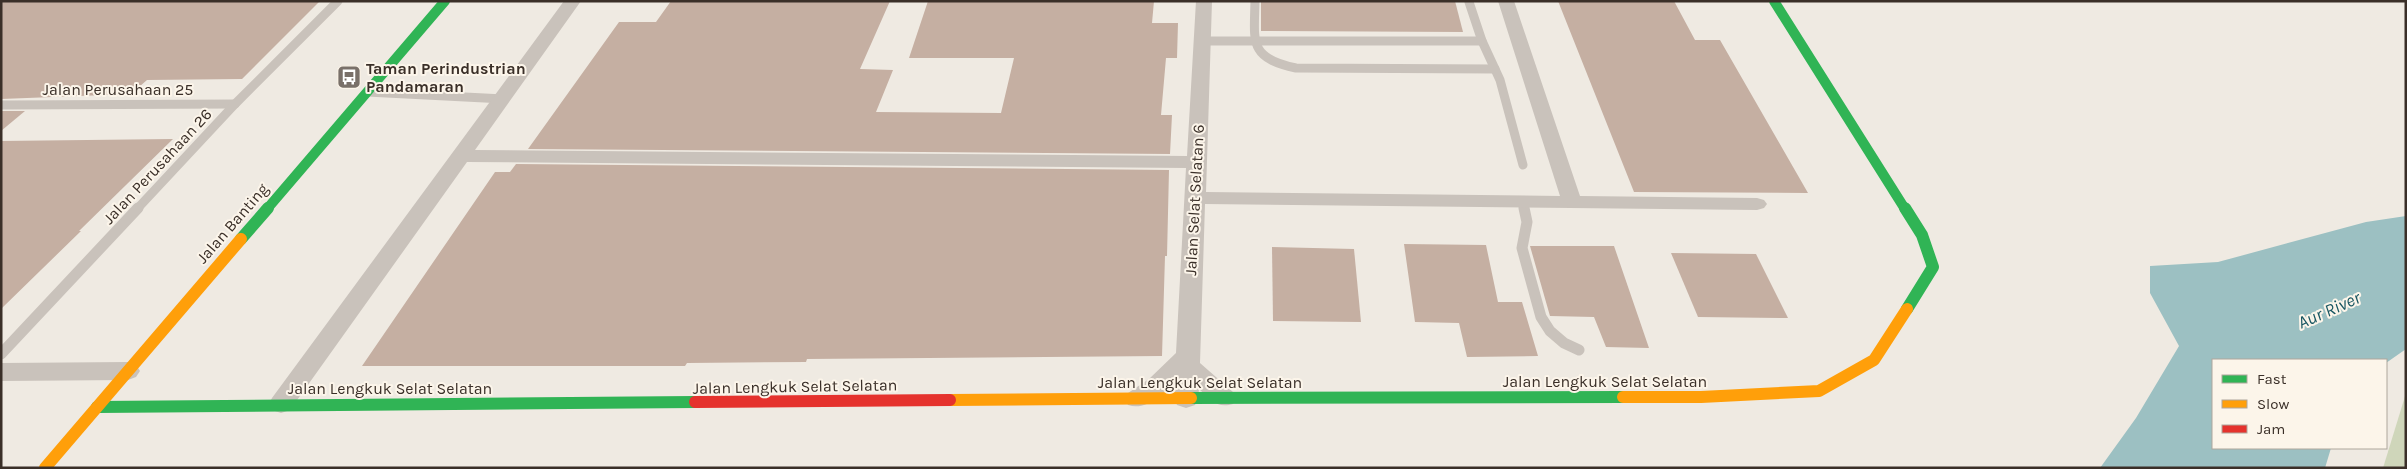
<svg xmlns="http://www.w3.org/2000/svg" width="2407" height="469" viewBox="0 0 2407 469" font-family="Karla,sans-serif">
<rect width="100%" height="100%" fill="#efeae2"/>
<polygon fill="#cfd6ba" points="2406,393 2406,468 2383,468"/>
<polygon fill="#9cc0c2" points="2406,216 2406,349 2386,363 2386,360 2213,360 2213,448 2331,448 2325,468 2100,468 2136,418 2179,346 2150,293 2150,266 2218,262 2366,222"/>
<g fill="#c5afa2">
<polygon points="1,1 320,1 242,79 147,80 131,94 1,99"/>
<polygon points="671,1 890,1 860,69 893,70 876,112 1001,113 1014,58 909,58 928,1 1154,1 1152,23 1178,23 1177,58 1166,58 1161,115 1172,115 1170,154 528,149 619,22 656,22"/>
<polygon points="1261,1 1455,1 1463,32 1261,31"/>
<polygon points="1558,1 1674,1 1695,40 1720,40 1808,193 1634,192"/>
<polygon points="1,111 25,111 1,131"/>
<polygon points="173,139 79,231 81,231 1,309 1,141"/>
<polygon points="516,164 1169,170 1167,256 1165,256 1162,356 807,359 806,362 687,363 685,366 362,366 495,172 510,172"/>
<polygon points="1404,244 1486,245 1498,302 1522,302 1538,356 1467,357 1459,323 1415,322"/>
<polygon points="1530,246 1614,246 1649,348 1606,347 1594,317 1550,316"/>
<polygon points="1272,247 1354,249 1361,322 1273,321"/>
<polygon points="1671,253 1756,254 1788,318 1698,317"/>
</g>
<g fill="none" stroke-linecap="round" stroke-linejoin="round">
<g stroke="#c9c2bb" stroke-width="9">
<path d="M 1255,1 C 1254,43 1249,58 1296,68 L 1495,69"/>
<polyline points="1469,2 1482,41 1500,80 1523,165"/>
<polyline points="1203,41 1482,41"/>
<polyline points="367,92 504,99"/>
<polyline points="1,105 235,104"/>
<polyline points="1522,201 1524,209"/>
<polyline points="137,209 235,104 338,1"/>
</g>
<g stroke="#c9c2bb" stroke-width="11">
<polyline points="1524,208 1527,222 1522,248 1541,317 1550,331 1564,343 1579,350"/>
<polyline points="1,354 138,208"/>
</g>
<g fill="#c9c2bb" fill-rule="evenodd">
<path d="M 564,1 L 581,1 L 475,150 L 1187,156 L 1196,1 L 1212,1 L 1206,192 L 1560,196 L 1498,1 L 1514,1 L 1580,196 L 1757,198 L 1764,200 L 1767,204 L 1764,208 L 1757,210 L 1205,204 L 1200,363 L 1233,392 L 1236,398 L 1233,404 C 1217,409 1210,399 1199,389 L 1198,399 L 1195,405 L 1186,408 L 1177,405 L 1174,399 L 1175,383 C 1162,395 1146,411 1128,405 L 1125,399 L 1128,393 L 1149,379 L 1176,353 L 1186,168 L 467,162 L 290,410 L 281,413 L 272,410 L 269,404 L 272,398 Z"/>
<polygon points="128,362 136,365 140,371 136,377 128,380 1,381 1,363"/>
</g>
<g stroke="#30b455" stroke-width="10">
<polyline points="1774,1 1905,209"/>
<polyline points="267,209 445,1"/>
</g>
<g stroke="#30b455" stroke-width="12">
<polyline points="1905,208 1922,235 1933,267 1907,309"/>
<polyline points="241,239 268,208"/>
<polyline points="1191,398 1623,397"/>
<polyline points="97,407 695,402"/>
</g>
<g stroke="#ff9f0a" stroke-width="12">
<polyline points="1623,397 1701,397 1819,391 1874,360 1907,309"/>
<polyline points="950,400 1191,398"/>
<polyline points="45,468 241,239"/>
</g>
<polyline stroke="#e5322d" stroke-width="12" points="695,402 950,400"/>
</g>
<defs>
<g id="bus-square" transform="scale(1.25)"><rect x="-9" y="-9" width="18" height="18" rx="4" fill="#797069" stroke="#fcf5ea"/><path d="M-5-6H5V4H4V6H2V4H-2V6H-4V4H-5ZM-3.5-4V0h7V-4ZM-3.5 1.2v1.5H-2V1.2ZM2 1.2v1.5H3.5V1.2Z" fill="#fff"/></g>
</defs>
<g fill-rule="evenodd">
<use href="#bus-square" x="349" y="77"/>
</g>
<g text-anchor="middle" stroke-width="4" stroke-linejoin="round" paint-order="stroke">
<g font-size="16" font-weight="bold" fill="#3a2f28" stroke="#fcf5ea" text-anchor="start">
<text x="366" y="74">Taman Perindustrian<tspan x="366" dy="18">Pandamaran</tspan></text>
</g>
<g font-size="16" fill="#3a2f28" stroke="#fcf5ea">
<text x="118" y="95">Jalan Perusahaan 25</text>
<text transform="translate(157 166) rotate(-47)" y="6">Jalan Perusahaan 26</text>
<text transform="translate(1194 200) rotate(-87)" y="6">Jalan Selat Selatan 6</text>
<text transform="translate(232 223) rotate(-49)" y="6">Jalan Banting</text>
<text x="1605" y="387">Jalan Lengkuk Selat Selatan</text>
<text x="1200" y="388">Jalan Lengkuk Selat Selatan</text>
<text transform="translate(795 386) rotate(-1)" y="6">Jalan Lengkuk Selat Selatan</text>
<text x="390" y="394">Jalan Lengkuk Selat Selatan</text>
</g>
<g font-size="18" font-style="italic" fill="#185661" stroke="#fcf5ea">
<text transform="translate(2329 310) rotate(-24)" y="6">Aur River</text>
</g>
</g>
<rect width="2407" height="469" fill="none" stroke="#3a2f28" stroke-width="5"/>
<rect x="2212" y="359" width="175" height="90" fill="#fcf5ea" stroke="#aea69c"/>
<rect x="2222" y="375" width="25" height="8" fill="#30b455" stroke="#aea69c"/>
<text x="2257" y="384" font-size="15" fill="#3a2f28">Fast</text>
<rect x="2222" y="400" width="25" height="8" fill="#ff9f0a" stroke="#aea69c"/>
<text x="2257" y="409" font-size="15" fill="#3a2f28">Slow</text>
<rect x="2222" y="425" width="25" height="8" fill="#e5322d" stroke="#aea69c"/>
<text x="2257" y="434" font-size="15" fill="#3a2f28">Jam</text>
</svg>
